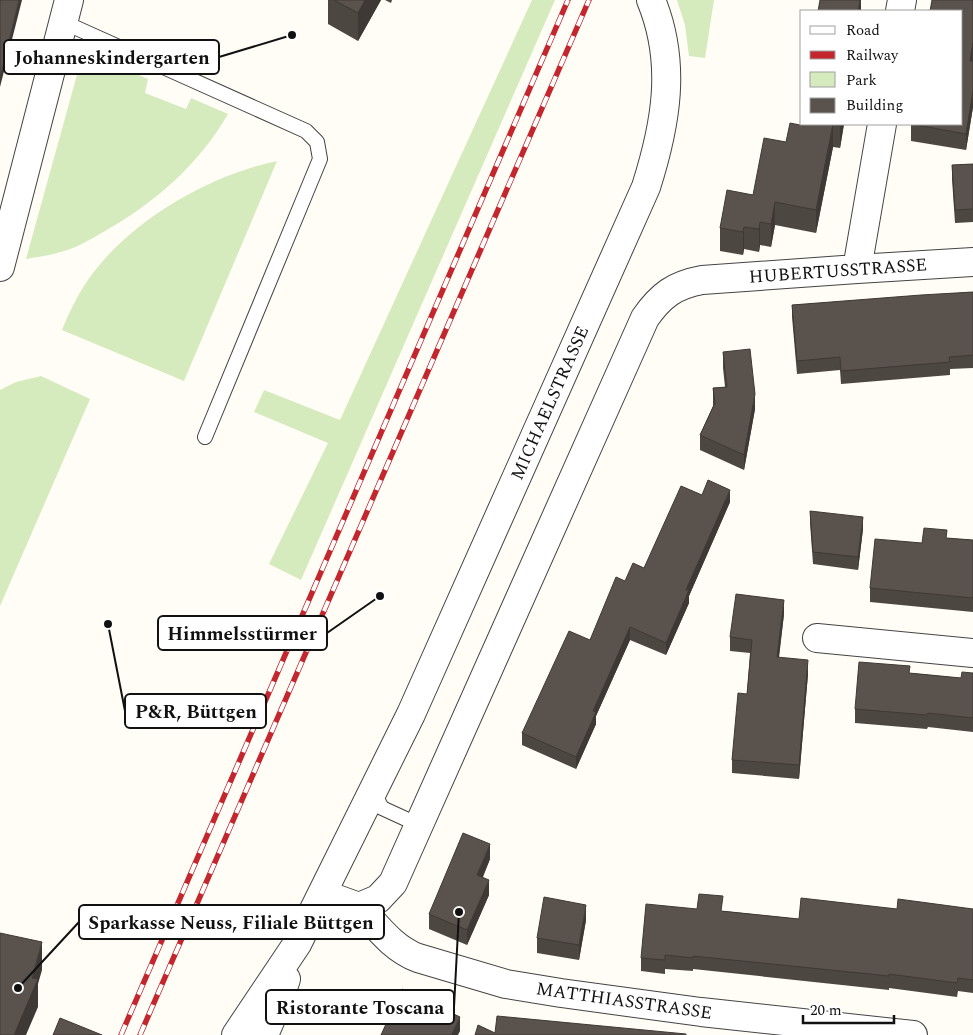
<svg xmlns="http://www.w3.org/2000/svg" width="973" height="1035" font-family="Spectral,serif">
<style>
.green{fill:#d5ebbd}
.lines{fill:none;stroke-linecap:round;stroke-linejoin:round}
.lane-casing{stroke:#444;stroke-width:16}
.street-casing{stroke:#444;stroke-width:30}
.lane{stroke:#fff;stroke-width:14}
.street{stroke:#fff;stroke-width:28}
.rail-casing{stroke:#c4262e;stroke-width:5.5}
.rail{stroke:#fff;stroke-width:4;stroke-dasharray:11;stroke-linecap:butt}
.wall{fill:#4d4742}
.shaded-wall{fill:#3f3936}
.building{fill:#5a524d;stroke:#3f3936}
.labels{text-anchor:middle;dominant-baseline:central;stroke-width:5;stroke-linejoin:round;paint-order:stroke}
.street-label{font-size:18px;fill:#111;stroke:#fff}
.leader{fill:none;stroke:#111;stroke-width:2}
.callout-dot{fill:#111;stroke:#fff;stroke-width:2}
.callout{fill:#fff;stroke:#111;stroke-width:2}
.callout-label{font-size:19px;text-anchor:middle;font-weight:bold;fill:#111}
</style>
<rect width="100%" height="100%" fill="#fffdf5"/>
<path class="green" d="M532 0H555L301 580 269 564 328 443 254 412 264 390 340 420Z
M677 0H714L705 58 689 56 685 25Z
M93 57 100 58 148 79 145 93 186 109 191 98 228 114C199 164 156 202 105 231 90 240 74 249 57 253 47 256 36 257 26 259L80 64 86 59Z
M277 161 184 381 62 330C70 310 80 290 93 273 135 218 210 175 277 161Z
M41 376 90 399 0 606V390L16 382Z"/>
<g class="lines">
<g class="lane-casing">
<path id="lane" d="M63 22 306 131 317 142 320 159 205 437
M373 792 382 808 419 825"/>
</g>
<g class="street-casing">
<path id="street" d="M900 11 902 0
M0 267 69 0
M857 269 882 124
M817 638 973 653
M323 894 359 907 378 899 393 883 645 318C661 295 675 285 702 280L857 269 973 262
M359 907C377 926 392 948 418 958L506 984 561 993 701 1012 913 1035
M236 1035 297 944 411 714 646 187C666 124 677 63 651 0
M264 1035 279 1000 286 979"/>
</g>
<use href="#lane" class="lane"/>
<use href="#street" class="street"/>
<g class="rail-casing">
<path id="rail" d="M121 1035 568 0
M140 1035 589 0"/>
</g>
<use href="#rail" class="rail"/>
</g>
<path class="wall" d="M328 0H381L358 41 328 24Z
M385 0H392L391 3Z
M973 0V107L966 150 911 141V124H962L930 11Z
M806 124H844L840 148 833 147 816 233 775 225 771 247 760 245 759 252 744 249 743 255 720 251V228L753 195 805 126Z
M973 164V222L955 223 952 179V165Z
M973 292V368L950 369V375L841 384 840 370 797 374 792 317V305Z
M723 352 755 409 744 470 700 450V435L713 406V388L725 387 723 368Z
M702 495 730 502 689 596V603L666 655 630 640 596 716V724L576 769 522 745V733L590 640 625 581 644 568Z
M810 511 863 529 858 570 813 564 810 523Z
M947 538 973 540V612L870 602V588L922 543Z
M784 614 779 658 808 674 799 779 732 773V760L747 694 750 653 730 651V637Z
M910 673 961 678 973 673V732L928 727 927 729 855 723V709Z
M490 859 483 877 489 895 467 945 429 929V914Z
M897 909H973V993L958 991 957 997 889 988V990L693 969V971L665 969V974L641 971V958L723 911 799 919Z
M586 920 579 960 537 953V938Z"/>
<path class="shaded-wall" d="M19 0H22L0 87V78Z
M365 0H381L358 41V13Z
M860 0H861V11H858Z
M973 42V58L970 77V61Z
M973 91V107L966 150V134Z
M833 124V147L816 233V210Z
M840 124H844L840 148Z
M775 202V225L771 247V224Z
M760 222V245L759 252V229Z
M744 227V249L743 255V232Z
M755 394V409L744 470V455Z
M730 490V502L689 596V603L666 655V643L686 590Z
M863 517V529L858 570V557Z
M784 600V614L777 671V657Z
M630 627V640L596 716V724L576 769V757L593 711Z
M808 660V674L799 779V765Z
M490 844V859L477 890V875Z
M489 880V895L467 945V930Z
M586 905V920L579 960V945Z
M42 942V970L38 984V1007L26 1035H14L32 978Z
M460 1017V1031L458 1035H451Z"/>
<path class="building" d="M0 0H19L0 78Z
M334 0H365L358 13Z
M820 0H860L858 11H818Z
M932 0H973V42L970 61H973V91L966 134 911 124H962V11H927L928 10 930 11Z
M790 123 805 126 806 124H840V126L833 124 816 210 775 202 771 224 760 222 759 229 744 227 743 232 720 228 727 190 753 195 764 138 786 142Z
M973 164V209L955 210 952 165Z
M973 292V355L949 357 950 362 841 371 840 357 797 361 792 305 921 295Z
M750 349 755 394 744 455 700 435 715 403 713 388 727 387 723 352Z
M708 480 730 490 686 590H689L666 643 630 627 593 711 596 712 576 757 522 733 569 631 590 640 616 577 625 581 633 563 644 568 681 486 702 495Z
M810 511 863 517 858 557 813 552Z
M924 528 947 530 946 538 973 540V598L870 588 875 539 922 543Z
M736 594 784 600 777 657 808 660 799 765 732 760 738 693 747 694 752 640 730 637Z
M859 662 910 666 909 673 961 678 962 672 973 673V718L928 713 927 715 855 709Z
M463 833 490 844 477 875 489 880 467 930 429 914Z
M699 894 723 896 721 911 799 919 801 898 897 909 898 899 973 909V980L958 978 957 983 889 974V976L693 956V958L665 955V960L641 958 646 904 697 909Z
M544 897 586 905 579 945 537 938Z
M0 933 42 942 32 978 38 979 14 1035H0Z
M402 989 460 1017 451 1035H381Z
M497 1016 686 1034V1035H475L478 1025 495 1033Z
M60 1018 102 1035H53Z"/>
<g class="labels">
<g class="street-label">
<text transform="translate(838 271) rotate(-4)">HUBERTUSSTRASSE</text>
<text transform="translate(550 403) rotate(-66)">MICHAELSTRASSE</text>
<text transform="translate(624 1001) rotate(8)">MATTHIASSTRASSE</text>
</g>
</g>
<path class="leader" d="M292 35L219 57M380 596L327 633M108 624L125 711M18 988L79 922M459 912L454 1007"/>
<g class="callout-dot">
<circle cx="292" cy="35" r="5"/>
<circle cx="380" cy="596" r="5"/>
<circle cx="108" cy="624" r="5"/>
<circle cx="18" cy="988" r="5"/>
<circle cx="459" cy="912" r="5"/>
</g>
<g class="callout">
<rect x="4" y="40" width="215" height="34" rx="5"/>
<rect x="158" y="616" width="169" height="34" rx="5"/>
<rect x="125" y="694" width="141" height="34" rx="5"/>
<rect x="79" y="905" width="305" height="34" rx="5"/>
<rect x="266" y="990" width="188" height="34" rx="5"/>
</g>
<g class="callout-label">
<text x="112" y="64">Johanneskindergarten</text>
<text x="242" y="640">Himmelsstürmer</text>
<text x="196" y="718">P&amp;R, Büttgen</text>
<text x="231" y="929">Sparkasse Neuss, Filiale Büttgen</text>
<text x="360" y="1014">Ristorante Toscana</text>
</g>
<rect x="800" y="10" width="162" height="115" fill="#ffffff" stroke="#a0a0a0"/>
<rect x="810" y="26" width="25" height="8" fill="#ffffff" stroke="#a0a0a0"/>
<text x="846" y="35" font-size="15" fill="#111111">Road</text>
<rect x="810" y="51" width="25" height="8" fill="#c4262e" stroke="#a0a0a0"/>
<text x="846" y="60" font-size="15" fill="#111111">Railway</text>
<rect x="810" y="72" width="25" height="15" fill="#d5ebbd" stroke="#a0a0a0"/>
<text x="846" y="85" font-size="15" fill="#111111">Park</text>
<rect x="810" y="98" width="25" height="15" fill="#5a524d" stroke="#a0a0a0"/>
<text x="846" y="110" font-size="15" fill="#111111">Building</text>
<path d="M803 1015v8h91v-8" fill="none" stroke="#111111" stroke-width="2.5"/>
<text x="810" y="1015" font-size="15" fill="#111111" stroke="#ffffff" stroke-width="4" paint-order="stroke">20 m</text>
</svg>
